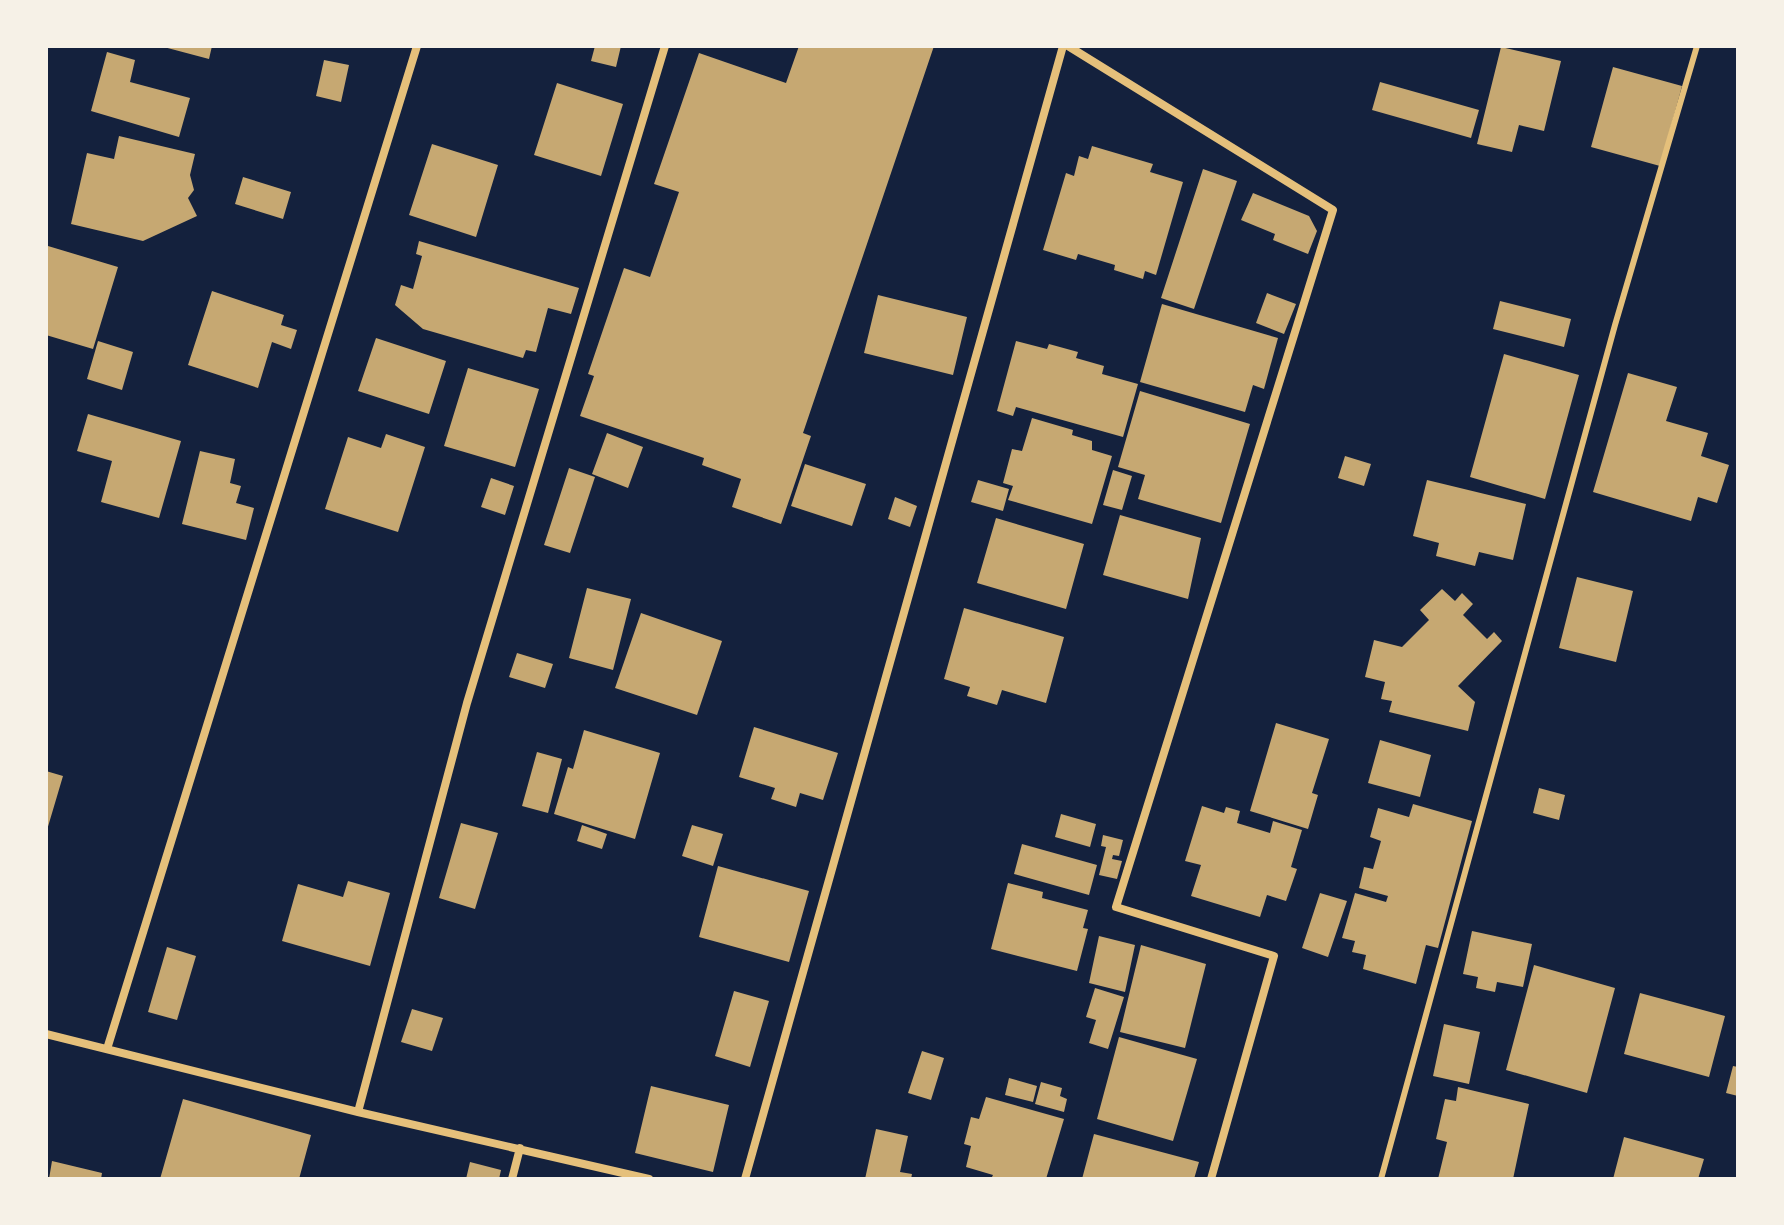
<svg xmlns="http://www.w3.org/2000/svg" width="1784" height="1225" font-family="'Sofia Sans Condensed',sans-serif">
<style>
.building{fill:#c6a872}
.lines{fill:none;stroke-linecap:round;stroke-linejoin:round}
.service{stroke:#e5c07b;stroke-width:6}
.minor{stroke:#e5c07b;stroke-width:8}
</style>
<rect width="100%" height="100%" fill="#14213d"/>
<path class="building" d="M160 46H212L209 59Z
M595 46H621L616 67 591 61Z
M799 46H934L803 433 811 436 781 524 732 507 741 479 702 465 704 458 580 416 594 376 588 374 624 268 650 277 679 192 654 184 699 53 786 83Z
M1501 47 1561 61 1544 131 1519 125 1512 152 1477 144Z
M107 52 135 60 130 82 190 98 179 137 91 111Z
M324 60 349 65 341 102 316 96Z
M1613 67 1682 86 1660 166 1591 147Z
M1380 82 1479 110 1471 138 1372 110Z
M557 83 623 104 601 176 534 155Z
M119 136 195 154 190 175 194 190 188 198 197 216 143 241 71 224 87 153 114 159Z
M432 144 498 165 476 237 409 215Z
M1092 146 1153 164 1150 172 1183 182 1156 275 1145 271 1143 279 1114 270 1115 265 1078 254 1076 260 1043 250 1066 173 1074 176 1079 156 1088 159Z
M1203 169 1237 181 1194 309 1161 298Z
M243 177 291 192 283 219 235 204Z
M1253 193 1309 216 1317 231 1308 254 1273 240 1275 234 1241 220Z
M419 241 579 288 571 314 548 308 536 352 526 350 523 358 423 329 395 305 401 285 413 289 422 256 416 254Z
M48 246 118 267 93 349 46 335Z
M212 291 284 315 281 325 297 330 291 349 272 342 258 388 188 365Z
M1267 293 1296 304 1284 334 1256 323Z
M878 295 967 317 953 375 864 353Z
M1500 301 1571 319 1564 347 1493 329Z
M1162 304 1278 338 1264 389 1253 385 1245 412 1140 382Z
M376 338 446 361 429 414 358 391Z
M98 341 133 352 122 390 87 379Z
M1016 341 1047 349 1049 344 1078 352 1076 358 1104 366 1102 374 1138 384 1123 437 1016 407 1013 416 997 411Z
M1504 354 1579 375 1545 499 1470 477Z
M468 368 539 389 515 467 444 446Z
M1628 373 1677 387 1666 421 1708 433 1701 456 1729 465 1717 503 1698 497 1691 521 1593 492Z
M1140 391 1250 424 1221 523 1138 499 1145 475 1118 467Z
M88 414 181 441 159 518 101 502 112 461 77 451Z
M1032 418 1073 430 1072 435 1092 441V450L1112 456 1092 524 1008 500 1013 486 1003 483 1012 449 1022 451Z
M607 433 643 447 628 488 592 474Z
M386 434 425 447 398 532 325 509 348 437 381 448Z
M200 451 235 459 230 483 241 486 236 503 254 508 246 540 182 524Z
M1345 456 1371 464 1364 486 1338 478Z
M805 464 866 484 852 526 791 506Z
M569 468 595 477 570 553 544 545Z
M1113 470 1132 476 1122 510 1103 505Z
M491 478 514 486 505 515 481 507Z
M978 480 1009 489 1003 511 971 502Z
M1427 480 1526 504 1513 560 1479 552 1475 566 1436 556 1439 543 1413 536Z
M895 497 917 506 910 527 888 519Z
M1120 515 1201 538 1188 599 1103 575Z
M996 518 1084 544 1066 609 977 583Z
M1577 577 1633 591 1616 662 1559 648Z
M587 588 631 599 613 670 569 658Z
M1442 589 1455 601 1462 593 1473 604 1463 615 1487 639 1494 632 1502 641 1458 686 1475 702 1468 731 1389 712 1392 701 1381 699 1385 682 1365 677 1374 640 1402 647 1429 620 1420 610Z
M964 608 1064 637 1046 703 1002 690 997 705 967 696 970 687 944 679Z
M641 613 722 641 697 715 615 688Z
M517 653 553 664 545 688 509 677Z
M1276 723 1329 739 1312 793 1318 795 1308 829 1250 811Z
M754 727 838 753 823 800 800 793 796 807 771 799 775 788 739 777Z
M584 730 660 753 635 839 554 814 568 767 573 769Z
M1380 740 1431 755 1420 797 1368 783Z
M537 752 562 759 548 813 522 806Z
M46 771 63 776 47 830H46Z
M1539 788 1565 795 1559 820 1533 813Z
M1413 804 1472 821 1438 948 1426 945 1416 984 1363 969 1366 955 1352 952 1355 941 1342 938 1355 893 1386 902 1388 896 1359 888 1364 867 1373 869 1381 841 1370 837 1378 808 1409 817Z
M1202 806 1224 813 1226 807 1240 811 1237 823 1270 833 1273 821 1302 830 1291 867 1297 869 1286 901 1267 895 1260 917 1191 896 1201 865 1185 861Z
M1061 814 1096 824 1090 847 1055 837Z
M461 823 498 833 475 909 439 898Z
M582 825 607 834 602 849 577 841Z
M692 825 723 834 713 866 682 856Z
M1103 835 1123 840 1119 856 1113 855 1112 859 1122 861 1117 879 1099 875 1106 847 1101 846Z
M1022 844 1097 865 1089 895 1014 874Z
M718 866 809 891 789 962 699 937Z
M348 881 390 893 370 966 282 941 298 884 343 897Z
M1008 883 1043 892 1042 898 1088 910 1083 928 1088 929 1077 971 991 949Z
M1320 893 1347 901 1328 957 1302 948Z
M1472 931 1532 944 1523 987 1497 982 1495 992 1476 988 1478 977 1463 974Z
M1099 936 1135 945 1125 992 1089 983Z
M1141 945 1206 964 1185 1048 1120 1032Z
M167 947 196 956 177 1020 148 1012Z
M1534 965 1615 988 1587 1093 1506 1070Z
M1095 988 1124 997 1108 1049 1089 1043 1096 1020 1086 1017Z
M734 991 769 1001 750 1067 715 1056Z
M1640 993 1725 1016 1709 1077 1624 1054Z
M412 1009 443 1018 432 1051 401 1042Z
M1444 1024 1480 1032 1469 1084 1433 1076Z
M1119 1037 1197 1059 1173 1141 1097 1119Z
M922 1051 944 1058 931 1100 908 1093Z
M1733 1066 1738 1067V1096L1726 1093Z
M1009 1078 1037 1086 1033 1102 1005 1095Z
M1041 1082 1062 1088 1060 1096 1067 1099 1064 1112 1035 1104Z
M651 1086 729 1105 713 1172 635 1153Z
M1458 1087 1529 1104 1513 1179H1438L1447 1142 1436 1139 1445 1099 1456 1101Z
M986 1097 1064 1119 1046 1179H991L993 1175 966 1167 971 1146 964 1144 971 1117 979 1119Z
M183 1099 311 1135 299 1179H160Z
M876 1129 908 1136 900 1172 912 1174 911 1179H865Z
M1094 1134 1199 1162 1194 1179H1082Z
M1624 1137 1704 1159 1698 1179H1613Z
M52 1161 102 1173 101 1179H49Z
M470 1162 501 1170 499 1179H466Z"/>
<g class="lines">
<path class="service" d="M1381 1179 1615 325 1697 46"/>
<path class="minor" d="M1068 46 1333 210 1116 907 1274 956 1211 1179
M46 1034 358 1112 649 1179
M107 1049 417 46
M358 1112 467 703 665 46
M512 1179 520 1148
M745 1179 1063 46"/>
</g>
<rect width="1784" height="1225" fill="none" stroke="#f6f1e7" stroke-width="96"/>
</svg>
